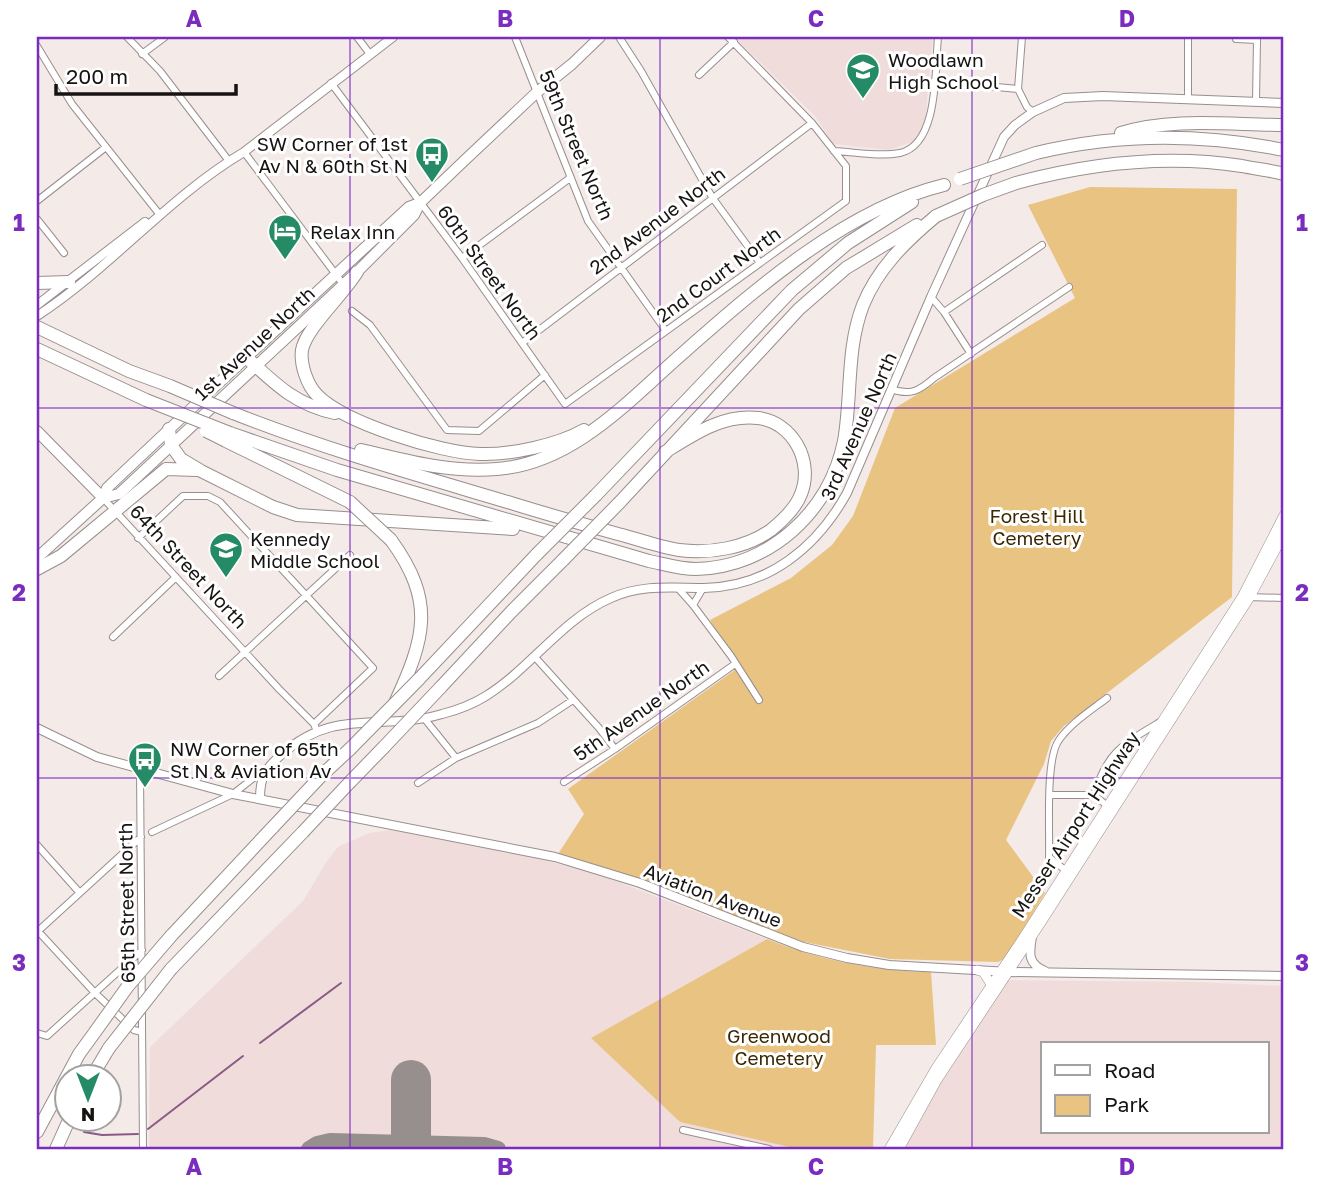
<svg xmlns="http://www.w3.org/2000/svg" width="1321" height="1186" font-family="'Golos Text',sans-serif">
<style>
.built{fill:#f0dddb;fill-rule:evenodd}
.green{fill:#e8c382}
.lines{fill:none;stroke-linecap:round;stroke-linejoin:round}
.stream{stroke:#895a85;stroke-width:2}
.taxiway{stroke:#968f8e;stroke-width:16}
.runway{stroke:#968f8e;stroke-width:40}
.minor-casing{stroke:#988e8d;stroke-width:8}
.tertiary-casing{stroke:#988e8d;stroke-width:10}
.secondary-casing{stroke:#988e8d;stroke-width:10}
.primary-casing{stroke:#988e8d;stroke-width:12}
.motorway-casing{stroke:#988e8d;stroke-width:14}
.minor{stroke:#fff;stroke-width:6}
.tertiary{stroke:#fff;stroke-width:8}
.secondary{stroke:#fff;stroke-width:9}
.primary{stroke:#fff;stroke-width:10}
.motorway{stroke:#fff;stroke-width:12}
.motorway-bridge-casing{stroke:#988e8d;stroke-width:14;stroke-linecap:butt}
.motorway-bridge{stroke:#fff;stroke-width:12}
.grid{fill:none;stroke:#7b2cbf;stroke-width:2;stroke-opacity:0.55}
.labels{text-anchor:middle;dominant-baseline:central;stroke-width:6;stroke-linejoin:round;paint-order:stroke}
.poi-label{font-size:19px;fill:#161312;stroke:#fff;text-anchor:start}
.street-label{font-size:19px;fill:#161312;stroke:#fff}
.park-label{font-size:19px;fill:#3b2802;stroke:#fff}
.neatline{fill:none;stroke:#7b2cbf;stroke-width:2.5}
.grid-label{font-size:23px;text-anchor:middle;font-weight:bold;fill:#7b2cbf}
</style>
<rect width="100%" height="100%" fill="#f4eae8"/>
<path class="built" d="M734 37H933L925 123 921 132 912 142 889 150 833 144 815 116Z
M390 830 506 849 608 878 767 939 591 1038 680 1122 798 1149H149L150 1047 303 901 327 861 338 847 369 833Z
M987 980 1198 982 1284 986V1149H883L982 993ZM1043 1044H1267V1132H1043Z"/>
<path class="green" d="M1090 187 1237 189 1232 597 1064 726 1051 741 1044 764 1006 840 1045 893 1006 958 998 962 890 959 804 942 640 880 558 854 584 814 568 789 739 667 710 620 791 578 832 545 853 516 895 408 1075 298 1028 205Z
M767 939C819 960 875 971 931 972L936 1045H876L873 1149H798L680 1122 591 1038Z"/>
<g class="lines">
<path class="stream" d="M260 1043 341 983
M148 1129 243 1056
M84 1132 102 1135 138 1134"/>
<path class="taxiway" d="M309 1149 317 1144 330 1141 484 1145 498 1149"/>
<path class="runway" d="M411 1149V1080"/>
<g class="minor-casing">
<path id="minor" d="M127 37 160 71 229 161
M357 37 370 54
M515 37 588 221 666 331
M619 37 641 71 712 197 760 263
M1188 37V99
M1236 39 1257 40 1256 102
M37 46 72 104 160 215
M142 54 165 37
M699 75 734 42
M934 81 1018 89 1027 107 1033 112
M331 83 462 258 565 404 846 201V166L812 123 728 37
M1018 89 1022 37
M834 151C855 152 879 157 900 153 939 145 935 68 938 37
M244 152 343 284
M37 201 106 147
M37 219 64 253
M462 258 570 178
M931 297 944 312 971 354
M352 311 370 325 447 430 479 431 545 375
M944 312 1042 245
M522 343 812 123
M891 389C910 396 919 391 934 378L1069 287
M103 498 279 689 314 724
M138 538 183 496H208L220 502 373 668 314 724 317 731
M677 587 693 605
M703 588 693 605 731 656 759 700
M1248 597 1284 598
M113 637 176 577
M534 656 599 728 615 749
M219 676 350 555
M424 718 456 758
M140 769 143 1149
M564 782 615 749 735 664
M418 783 456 758 538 723 573 700
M1051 795H1094L1111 809
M1094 795C1107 752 1123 744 1160 722
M152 832 233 794 265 769
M37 845 79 892
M1065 870 1049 857C1050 831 1045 759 1059 740 1071 723 1090 711 1107 698
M37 930 95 993 134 1030 142 1032
M37 932 141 837
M37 1033 47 1036 142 950
M683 1130 769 1149"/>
</g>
<g class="tertiary-casing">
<path id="tertiary" d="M37 305 145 222
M37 316C111 268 168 197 244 152L393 37
M37 728 97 757 233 794 555 857 640 883 803 947 847 958 889 965 1009 972 1284 976
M260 799C260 776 265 769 282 754 336 706 382 732 442 714 458 710 473 704 486 696 531 668 562 619 611 598 642 584 672 588 704 588 769 587 817 547 847 493L931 297 1004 137 1015 125 1033 112 1064 98 1103 96 1284 103
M1032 937C1029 954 1028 964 1045 971"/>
</g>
<g class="secondary-casing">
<path id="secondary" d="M977 970 983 972 991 984
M889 1149 936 1068 1023 938 1242 597 1284 515
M899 1149 937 1080 1042 921 1250 597 1284 534"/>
</g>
<g class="primary-casing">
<path id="primary" d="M37 431 103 498
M103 498 119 494 357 272 414 215 420 203 466 159 536 93 572 64 600 37
M37 558 103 498 107 488C207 393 308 300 409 207L420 203"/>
</g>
<g class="motorway-casing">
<path id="motorway" d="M1121 133C1172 117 1231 125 1284 125
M1036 153C1119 133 1200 133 1284 150
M1016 183C1090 163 1165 154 1242 166 1256 169 1270 170 1284 174
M357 272C344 294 306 328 302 350 300 364 307 385 317 395 344 423 441 453 480 454 510 455 558 445 584 430
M37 283 69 282
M37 327 129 371 170 386
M37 349 146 400
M246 357C275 384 296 405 335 413
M233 413C324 449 417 475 511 503 546 514 582 524 618 534 638 539 659 547 679 550 710 554 746 548 771 530 782 521 796 508 801 494 814 462 793 422 758 418 723 414 694 434 665 452
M169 429 171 445 181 459 201 471 273 507 297 515 513 529
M230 433 337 470 649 561C664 564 680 569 696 569 769 567 830 512 844 441 852 396 846 349 863 305 878 268 906 241 936 216
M226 441 350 502
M361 450C406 461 451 473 497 469 574 463 629 400 683 353 757 288 846 209 944 185
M596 495 792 290 848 243 912 202
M620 502 799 309 846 268 917 225
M391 540C436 602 425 638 395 703
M37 569 61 556 166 469 197 470
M419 679 537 554
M440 688 511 612 563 560
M322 775 350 749
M350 782 383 748
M171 936 273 827
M171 969 303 832
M91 1078 109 1048
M37 1132 79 1054 95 1032
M56 1149 69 1120"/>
</g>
<use href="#minor" class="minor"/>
<use href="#tertiary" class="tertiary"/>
<use href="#secondary" class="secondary"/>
<use href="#primary" class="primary"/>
<use href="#motorway" class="motorway"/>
<g class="motorway-bridge-casing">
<path id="motorway-bridge" d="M960 179 1036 153
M936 216 983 195 1016 183
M170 386 233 413
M146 400 230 433
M206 431 226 441
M350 502 391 540
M537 554 596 495
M563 560 620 502
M383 748 440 688
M350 749 419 679
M273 827 322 775
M303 832 350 782
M95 1032 128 986 171 936
M109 1048 171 969"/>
</g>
<use href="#motorway-bridge" class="motorway-bridge"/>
</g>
<path class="grid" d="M350 37V1149M660 37V1149M972 37V1149M37 408H1284M37 778H1284"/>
<defs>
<g id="school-pin" transform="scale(1.75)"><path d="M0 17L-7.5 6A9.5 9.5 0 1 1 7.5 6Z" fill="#258b67" stroke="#fff"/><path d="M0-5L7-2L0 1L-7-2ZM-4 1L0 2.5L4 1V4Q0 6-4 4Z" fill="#fff"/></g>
<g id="bus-pin" transform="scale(1.75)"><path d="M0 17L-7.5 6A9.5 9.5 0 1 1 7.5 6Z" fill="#258b67" stroke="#fff"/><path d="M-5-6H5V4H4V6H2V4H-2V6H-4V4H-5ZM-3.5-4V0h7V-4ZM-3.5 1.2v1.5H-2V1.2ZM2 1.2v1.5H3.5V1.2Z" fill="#fff"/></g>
<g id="hotel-pin" transform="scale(1.75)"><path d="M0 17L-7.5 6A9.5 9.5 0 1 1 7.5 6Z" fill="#258b67" stroke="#fff"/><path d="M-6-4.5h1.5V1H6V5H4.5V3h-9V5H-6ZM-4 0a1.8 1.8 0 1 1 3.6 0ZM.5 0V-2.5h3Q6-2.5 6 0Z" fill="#fff"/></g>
</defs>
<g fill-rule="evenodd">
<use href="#school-pin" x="863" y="70"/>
<use href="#bus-pin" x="432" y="154"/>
<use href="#hotel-pin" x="285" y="231"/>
<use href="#school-pin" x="226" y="549"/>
<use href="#bus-pin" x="145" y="759"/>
</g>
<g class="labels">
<g class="poi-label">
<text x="888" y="59">Woodlawn<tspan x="888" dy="22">High School</tspan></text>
<text x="408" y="143" text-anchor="end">SW Corner of 1st<tspan x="408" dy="22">Av N &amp; 60th St N</tspan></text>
<text x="310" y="231">Relax Inn</text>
<text x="250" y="538">Kennedy<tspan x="250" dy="22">Middle School</tspan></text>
<text x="170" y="748">NW Corner of 65th<tspan x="170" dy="22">St N &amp; Aviation Av</tspan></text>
</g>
<g class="street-label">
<text transform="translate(577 145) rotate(67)">59th Street North</text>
<text transform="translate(657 220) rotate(-37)">2nd Avenue North</text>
<text transform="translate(490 272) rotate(54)">60th Street North</text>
<text transform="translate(718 274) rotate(-36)">2nd Court North</text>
<text transform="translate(254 343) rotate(-43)">1st Avenue North</text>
<text transform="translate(858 426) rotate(-66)">3rd Avenue North</text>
<text transform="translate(189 566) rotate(47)">64th Street North</text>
<text transform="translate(641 710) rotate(-35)">5th Avenue North</text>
<text transform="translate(1075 824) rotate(-57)">Messer Airport Highway</text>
<text transform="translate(713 895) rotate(21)">Aviation Avenue</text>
<text transform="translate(126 903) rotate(-91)">65th Street North</text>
</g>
<g class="park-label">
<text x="1037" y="515">Forest Hill<tspan x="1037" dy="22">Cemetery</tspan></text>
<text x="779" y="1035">Greenwood<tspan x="779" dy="22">Cemetery</tspan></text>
</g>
</g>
<rect width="1321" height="1186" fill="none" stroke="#ffffff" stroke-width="77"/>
<rect x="1041" y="1042" width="228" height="91" fill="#ffffff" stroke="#a2a1a0" stroke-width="2"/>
<rect x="1055" y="1065" width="35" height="10" fill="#ffffff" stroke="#a2a1a0" stroke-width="2"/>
<text x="1104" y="1078" font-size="21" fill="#161312">Road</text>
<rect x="1055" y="1095" width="35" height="21" fill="#e8c382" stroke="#a2a1a0" stroke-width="2"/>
<text x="1104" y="1112" font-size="21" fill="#161312">Park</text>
<g transform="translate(88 1098) rotate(180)"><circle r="33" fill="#ffffff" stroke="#a2a1a0" stroke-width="2"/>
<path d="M0-5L12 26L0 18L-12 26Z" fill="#258b67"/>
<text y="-10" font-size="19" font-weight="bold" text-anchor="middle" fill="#161312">N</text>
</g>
<path d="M56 84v10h180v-10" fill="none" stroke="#161312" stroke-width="3.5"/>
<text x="66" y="84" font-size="21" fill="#161312" stroke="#ffffff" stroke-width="5" paint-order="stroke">200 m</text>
<rect x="38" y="38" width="1244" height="1110" class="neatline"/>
<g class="grid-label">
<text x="194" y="27">A</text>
<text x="505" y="27">B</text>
<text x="816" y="27">C</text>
<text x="1127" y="27">D</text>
<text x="19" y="231">1</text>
<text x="1302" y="231">1</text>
<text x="19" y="601">2</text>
<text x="1302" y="601">2</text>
<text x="19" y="971">3</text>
<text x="1302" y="971">3</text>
<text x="194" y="1175">A</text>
<text x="505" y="1175">B</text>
<text x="816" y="1175">C</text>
<text x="1127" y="1175">D</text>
</g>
</svg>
